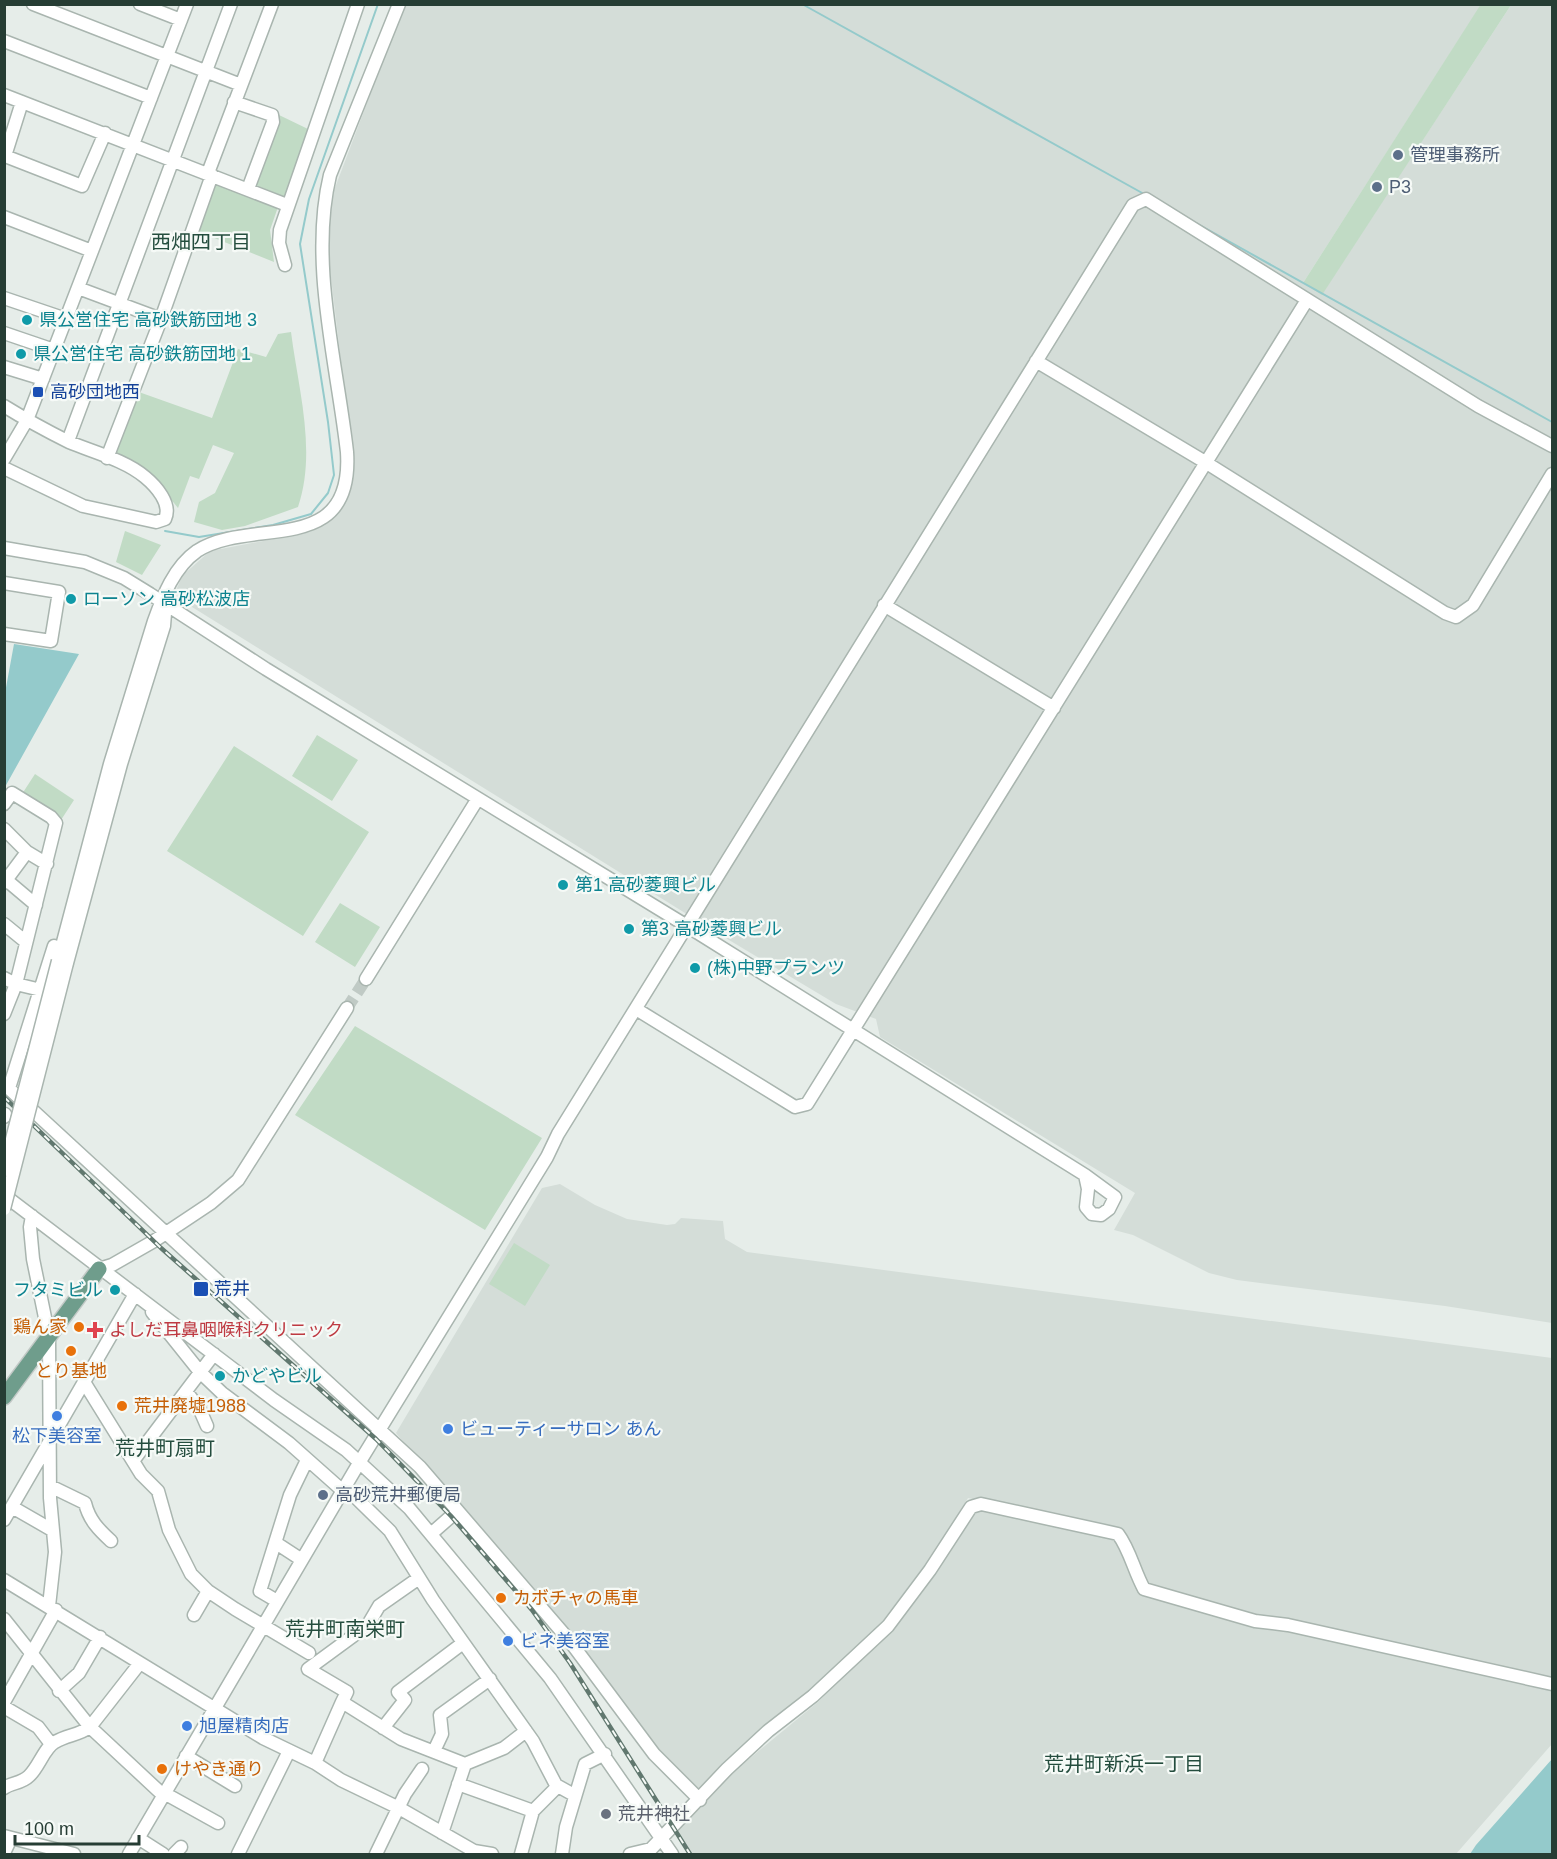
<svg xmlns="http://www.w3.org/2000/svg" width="1557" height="1859" font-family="Helvetica,'Noto Sans JP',sans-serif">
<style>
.built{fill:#d4ddd8}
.green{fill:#c1dbc5}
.water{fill:#94cacb}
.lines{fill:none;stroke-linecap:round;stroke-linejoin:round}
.stream{stroke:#94cacb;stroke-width:2}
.minor-tunnel{stroke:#c0cac5;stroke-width:12;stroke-dasharray:12 6;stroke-linecap:butt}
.minor-casing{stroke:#a9b5af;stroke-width:15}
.major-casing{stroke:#c2c9c6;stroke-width:18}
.minor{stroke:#fff;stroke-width:12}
.major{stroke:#6f9d8c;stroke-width:15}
.rail-casing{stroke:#61786f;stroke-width:4.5}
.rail{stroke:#f6faf7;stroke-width:2;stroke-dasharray:7;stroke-linecap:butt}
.minor-bridge-casing{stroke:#a9b5af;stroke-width:15;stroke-linecap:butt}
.minor-bridge{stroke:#fff;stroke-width:12}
.service-dot{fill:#5c6f8a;stroke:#f6faf7;stroke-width:2}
.culture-dot{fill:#0f9aa8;stroke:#f6faf7;stroke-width:2}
.transit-dot{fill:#1a4fb4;stroke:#f6faf7;stroke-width:2}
.food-dot{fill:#e8710a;stroke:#f6faf7;stroke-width:2}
.health-dot{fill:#e0444e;stroke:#f6faf7;stroke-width:2}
.shop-dot{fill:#3f7fe0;stroke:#f6faf7;stroke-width:2}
.worship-dot{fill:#6b7280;stroke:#f6faf7;stroke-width:2}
.labels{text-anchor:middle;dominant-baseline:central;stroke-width:4.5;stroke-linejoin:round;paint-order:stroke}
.service-label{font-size:18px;fill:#4e5e75;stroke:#f6faf7;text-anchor:start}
.culture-label{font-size:18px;fill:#0d838f;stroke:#f6faf7;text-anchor:start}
.transit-label{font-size:18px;fill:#164399;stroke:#f6faf7;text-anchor:start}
.food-label{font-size:18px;fill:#c56008;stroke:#f6faf7;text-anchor:start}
.health-label{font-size:18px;fill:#be3a42;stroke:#f6faf7;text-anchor:start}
.shop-label{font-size:18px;fill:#366cbe;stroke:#f6faf7;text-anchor:start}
.worship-label{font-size:18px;fill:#5b616d;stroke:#f6faf7;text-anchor:start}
.neighbourhood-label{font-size:20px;fill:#244d3e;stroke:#f6faf7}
</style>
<rect width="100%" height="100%" fill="#e6ede9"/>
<path class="built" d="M404 5H1481L1303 283 1322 294 1511 5H1552V1323L1445 1306 1237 1280 1209 1273 1133 1235 1114 1230 1135 1193 880 1037 876 1019 836 1004 714 931 184 602 177 588 183 575 210 551 310 532 327 522 346 498 354 471 327 244 330 201Z
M560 1184 595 1205 627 1219 667 1225 675 1224 681 1218 723 1221 725 1239 747 1252 1552 1358V1679L1260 1617 1153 1589 1141 1570 1125 1532 968 1498 932 1556 874 1632 824 1680 700 1790 650 1741 396 1433 542 1188Z
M984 1508 1105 1536 1119 1544 1128 1570 1144 1595 1253 1624 1552 1687V1744L1456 1854H691L676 1831 738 1768 818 1702 888 1634 922 1593 977 1511Z"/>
<path class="green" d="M1481 4 1511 5 1322 295 1303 283Z
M279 115 308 129 285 197 255 185V182Z
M219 184 278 207 270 230 274 262 197 231 215 185Z
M291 332C298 388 317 451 298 507L245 526 222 530 194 522 199 502 215 493 234 453 213 445 199 479 190 476 178 508 152 476 113 454 136 391 212 418 238 349 266 357 278 334Z
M125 531 161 545 142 575 116 562Z
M317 735 358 760 332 801 292 776Z
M234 746 369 832 303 936 167 851Z
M35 774 74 800 61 820 22 794Z
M340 903 380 927 355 967 315 942Z
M355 1026 542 1138 485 1230 295 1115Z
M514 1243 550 1265 525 1306 489 1284Z"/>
<path class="water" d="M14 644 79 654 5 787V693Z
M1552 1759V1854H1470L1476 1845Z"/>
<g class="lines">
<path class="stream" d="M802 4 1144 194
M1196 223 1552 422
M165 531 199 537 273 525 311 514 328 493 334 475 328 422 300 244 309 199 378 4"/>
<path class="minor-tunnel" d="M347 1008 366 979"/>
<g class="minor-casing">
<path id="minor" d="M33 4 241 85
M140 4 181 20
M4 41 151 98
M4 95 287 205
M22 102 5 156 82 186 105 133
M234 102 272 115 273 122 248 189
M208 173 272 4
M4 217 92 251
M285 265 279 243 280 230 358 4
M78 288 161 319
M4 298 66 319
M4 333 54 350
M1036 361 1205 462 1445 613 1456 617 1473 605 1552 474
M4 367 43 379
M4 406C25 419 47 431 69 442 93 452 125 460 145 477 156 486 172 504 165 519L156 522 83 506 4 468
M68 441 231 4
M107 458 161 319 212 175
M4 459 27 420 187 4
M4 548 85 562 124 578 150 594 266 669 687 926 1085 1175 1115 1197 1109 1209 1101 1215 1092 1214 1086 1207 1088 1189 1085 1175
M4 583 59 592 51 641 4 634
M884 605 1054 708
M4 804 12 793 51 817 56 823 16 984 4 1014
M4 829 27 852 47 864
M4 878 36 905
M4 883 27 852
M4 924 26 942
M58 961 110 764 154 621C163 596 174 567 197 551 251 516 354 559 347 452 337 363 309 262 330 175L399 4
M67 963 121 764 164 626 165 613 162 601
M4 978 16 984 41 990
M366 979 477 800
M636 1009 795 1107 807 1104 1307 300
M4 1084 420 1467 569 1640 654 1754 700 1800
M9 1088 54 946
M4 1117 5 1114
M4 1195 274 1400 346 1450 409 1508 550 1678 672 1854
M32 1216 30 1227 33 1259 49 1337 50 1498 55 1552 49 1606
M99 1269 112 1265 154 1241 211 1203 238 1180 347 1008
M152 1312 200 1372 222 1393 289 1443 343 1491
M84 1382 141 1474 158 1491 169 1530 191 1574 208 1591 235 1609 309 1653
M186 1391 200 1410 207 1426
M133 1461 214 1354
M50 1486 85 1503C89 1520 99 1530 111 1541
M345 1487 390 1531 433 1600 533 1741 556 1785 574 1795
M12 1507 52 1530
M4 1520 135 1294
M432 1533 456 1512
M276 1543 302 1560
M419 1578 379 1606 369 1623 353 1636 308 1669 347 1692 342 1702 401 1739 465 1764 504 1748 526 1731
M4 1580 263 1738 315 1763 341 1780 399 1808 474 1851 492 1854
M277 1601 260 1591 290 1495 307 1460
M194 1615 208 1591
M4 1619 90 1727 163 1795
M59 1691 79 1673 100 1637
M4 1702 56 1610
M4 1707 38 1727 51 1744
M383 1728 405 1700 398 1692 463 1643
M434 1751 442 1734 440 1715 490 1679
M186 1756 235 1786
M315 1763 342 1702
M458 1784 533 1811
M4 1788C12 1782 21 1784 29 1776 39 1767 44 1748 55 1742 67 1735 79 1735 90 1727L140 1663
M164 1793 218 1823
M442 1833 465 1764
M4 1836 74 1854
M138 1838 163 1854
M4 1853 11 1838
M129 1854 359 1463 547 1157 558 1134 1133 205 1146 199 1478 406 1552 446
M174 1854 181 1847
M238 1854 289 1751
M376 1854 405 1794 422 1769
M521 1854 533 1811 558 1786
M562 1854 566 1827 585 1764 605 1754
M630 1854 651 1849 727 1769 768 1731 813 1696 888 1626 930 1570 971 1507 981 1504 1118 1534C1130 1550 1134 1571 1144 1589L1255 1621 1288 1625 1552 1684"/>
</g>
<g class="major-casing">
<path id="major" d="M4 1397 99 1269"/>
</g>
<use href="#minor" class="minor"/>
<use href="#major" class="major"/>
<g class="rail-casing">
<path id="rail" d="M4 1097 161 1248 376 1439 451 1516 532 1610 570 1663 690 1854"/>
</g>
<use href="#rail" class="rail"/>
<g class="minor-bridge-casing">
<path id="minor-bridge" d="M4 1170 58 961
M4 1209 67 963"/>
</g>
<use href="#minor-bridge" class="minor-bridge"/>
</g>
<g class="service-dot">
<circle cx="1398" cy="155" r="6"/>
<circle cx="1377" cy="187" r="6"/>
<circle cx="323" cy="1495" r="6"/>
</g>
<g class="culture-dot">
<circle cx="27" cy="320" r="6"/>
<circle cx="21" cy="354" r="6"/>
<circle cx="71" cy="599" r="6"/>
<circle cx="563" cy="885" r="6"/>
<circle cx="629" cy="929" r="6"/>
<circle cx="695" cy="968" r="6"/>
<circle cx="115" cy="1290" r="6"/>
<circle cx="220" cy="1376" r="6"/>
</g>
<g class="transit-dot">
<rect x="32" y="386" width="12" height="12" rx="3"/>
<rect x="193" y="1281" width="16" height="16" rx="3"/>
</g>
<g class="food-dot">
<circle cx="79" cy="1327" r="6"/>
<circle cx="71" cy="1351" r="6"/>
<circle cx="122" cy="1406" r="6"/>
<circle cx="501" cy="1598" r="6"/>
<circle cx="162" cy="1769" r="6"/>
</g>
<path class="health-dot" d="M92 1321h6v6h6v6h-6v6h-6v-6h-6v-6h6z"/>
<g class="shop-dot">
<circle cx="57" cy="1416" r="6"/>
<circle cx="448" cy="1429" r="6"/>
<circle cx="508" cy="1641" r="6"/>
<circle cx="187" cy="1726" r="6"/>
</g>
<circle class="worship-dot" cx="606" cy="1814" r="6"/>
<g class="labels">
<g class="service-label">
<text x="1410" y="155">管理事務所</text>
<text x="1389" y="187">P3</text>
<text x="335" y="1495">高砂荒井郵便局</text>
</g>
<g class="culture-label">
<text x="39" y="320">県公営住宅 高砂鉄筋団地 3</text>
<text x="33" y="354">県公営住宅 高砂鉄筋団地 1</text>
<text x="83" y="599">ローソン 高砂松波店</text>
<text x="575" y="885">第1 高砂菱興ビル</text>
<text x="641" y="929">第3 高砂菱興ビル</text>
<text x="707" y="968">(株)中野プランツ</text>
<text x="103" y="1290" text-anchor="end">フタミビル</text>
<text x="232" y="1376">かどやビル</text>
</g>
<g class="transit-label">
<text x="50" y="392">高砂団地西</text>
<text x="214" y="1289">荒井</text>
</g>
<g class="food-label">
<text x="67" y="1327" text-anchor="end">鶏ん家</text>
<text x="71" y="1371" text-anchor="middle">とり基地</text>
<text x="134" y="1406">荒井廃墟1988</text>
<text x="513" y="1598">カボチャの馬車</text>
<text x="174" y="1769">けやき通り</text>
</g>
<g class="health-label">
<text x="109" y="1330">よしだ耳鼻咽喉科クリニック</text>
</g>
<g class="shop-label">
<text x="460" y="1429">ビューティーサロン あん</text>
<text x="57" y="1436" text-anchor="middle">松下美容室</text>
<text x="520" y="1641">ビネ美容室</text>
<text x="199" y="1726">旭屋精肉店</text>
</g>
<g class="worship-label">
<text x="618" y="1814">荒井神社</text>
</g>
<g class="neighbourhood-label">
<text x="201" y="242">西畑四丁目</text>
<text x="165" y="1448">荒井町扇町</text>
<text x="345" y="1629">荒井町南栄町</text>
<text x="1124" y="1764">荒井町新浜一丁目</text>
</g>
</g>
<rect width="1557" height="1859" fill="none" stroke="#263d34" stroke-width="12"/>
<path d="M15 1835v9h124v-9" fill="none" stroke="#263d34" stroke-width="3"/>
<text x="24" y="1835" font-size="18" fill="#263d34" stroke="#f6faf7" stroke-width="4.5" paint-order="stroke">100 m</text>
</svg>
